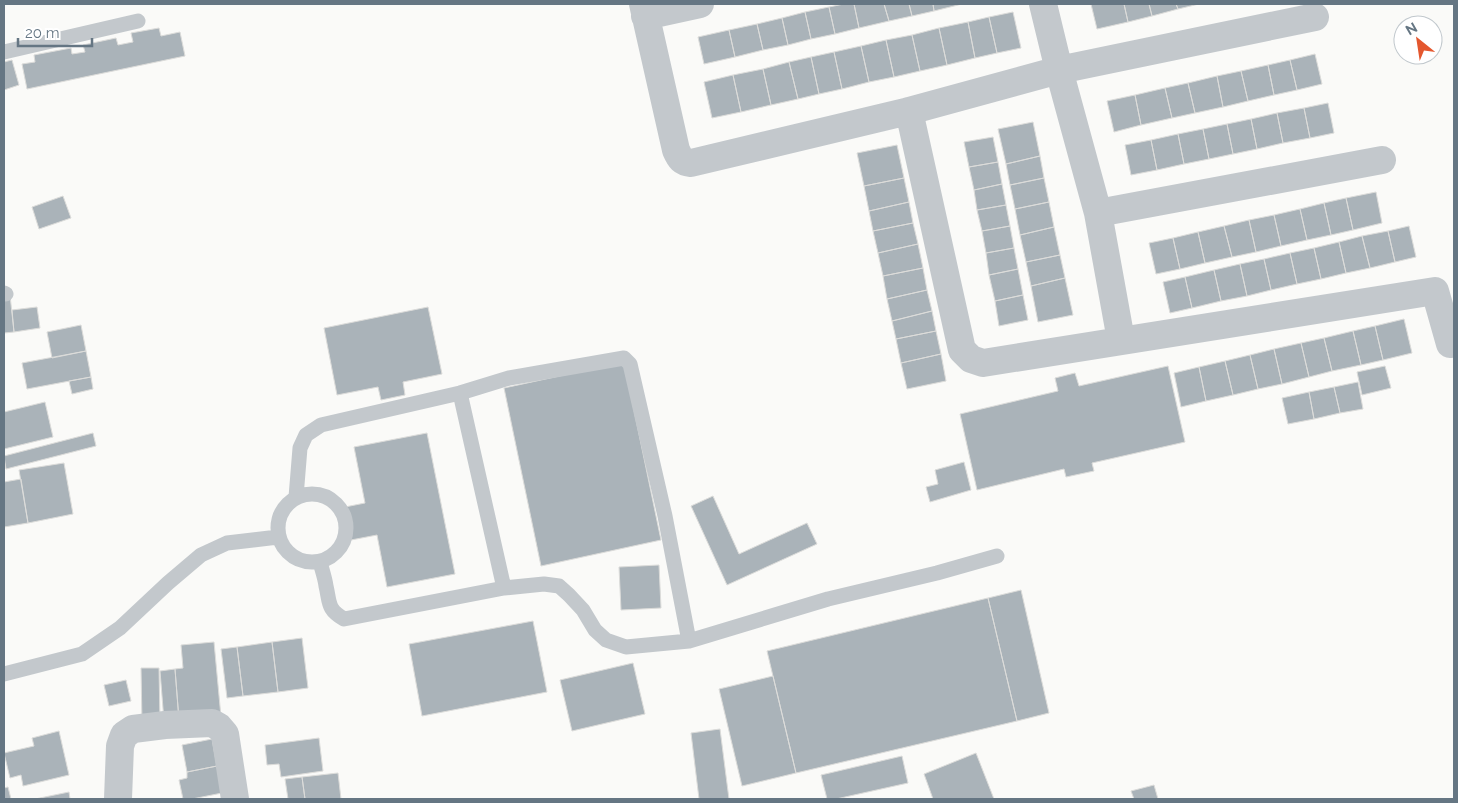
<svg xmlns="http://www.w3.org/2000/svg" width="1458" height="803" font-family="Raleway,sans-serif">
<style>
.building{fill:#aab3b9;stroke:#dcdcda}
.lines{fill:none;stroke-linecap:round;stroke-linejoin:round}
.service{stroke:#c3c8cc;stroke-width:15}
.minor{stroke:#c3c8cc;stroke-width:28}
</style>
<rect width="100%" height="100%" fill="#fafaf8"/>
<path class="building" d="M844 4H854L859 28 835 34 829 7Z
M854 4H884L889 21 859 28Z
M884 4H909L912 16 889 21Z
M909 4H933L934 11 912 16Z
M933 4H962L934 11Z
M1091 4H1124L1128 22 1097 29Z
M1124 4H1149L1152 16 1128 22Z
M1149 4H1176L1178 9 1152 16Z
M1176 4H1199L1178 9Z
M829 7 835 34 811 39 805 12Z
M805 12 811 39 788 45 782 18Z
M1013 12 1021 48 997 53 989 17Z
M989 17 997 53 975 58 968 22Z
M782 18 788 45 763 50 757 24Z
M968 22 975 58 947 65 939 28Z
M757 24 763 50 735 57 729 30Z
M159 28 161 36 180 32 185 56 27 89 22 64 35 62 34 55 71 48 72 54 85 52 83 45 116 38 118 45 133 42 131 33Z
M939 28 947 65 920 71 912 35Z
M729 30 735 57 704 64 698 37Z
M912 35 920 71 894 77 886 40Z
M886 40 894 77 869 82 861 46Z
M861 46 869 82 842 89 834 52Z
M834 52 842 89 819 94 811 57Z
M1315 54 1322 84 1297 90 1290 60Z
M811 57 819 94 798 99 789 62Z
M12 60 19 85 4 90V62Z
M1290 60 1297 90 1274 95 1268 65Z
M789 62 798 99 771 105 763 69Z
M1268 65 1274 95 1248 101 1241 71Z
M763 69 771 105 741 112 733 75Z
M1241 71 1248 101 1223 107 1217 76Z
M733 75 741 112 712 118 704 82Z
M1217 76 1223 107 1195 113 1188 83Z
M1188 83 1195 113 1172 118 1165 88Z
M1165 88 1172 118 1141 125 1135 95Z
M1135 95 1141 125 1114 132 1107 101Z
M1328 103 1334 133 1310 138 1304 108Z
M1304 108 1310 138 1283 143 1277 113Z
M1277 113 1283 143 1257 149 1251 119Z
M1251 119 1257 149 1233 154 1227 124Z
M1033 122 1040 156 1006 164 998 129Z
M1227 124 1233 154 1209 159 1203 129Z
M1203 129 1209 159 1184 164 1178 134Z
M1178 134 1184 164 1157 170 1151 140Z
M993 137 998 162 969 167 964 142Z
M1151 140 1157 170 1131 175 1125 145Z
M897 145 904 178 864 186 857 153Z
M1040 156 1044 178 1010 185 1006 164Z
M998 162 1002 184 974 190 969 167Z
M904 178 909 202 869 211 864 186Z
M1044 178 1049 202 1015 209 1010 185Z
M1002 184 1006 205 977 210 974 190Z
M1376 192 1382 223 1353 230 1346 198Z
M63 196 71 218 39 229 32 207Z
M1346 198 1353 230 1331 235 1324 203Z
M909 202 913 223 873 231 869 211Z
M1049 202 1054 227 1020 235 1015 209Z
M1324 203 1331 235 1307 240 1300 209Z
M1006 205 1010 226 982 231 977 210Z
M1300 209 1307 240 1281 246 1274 215Z
M1274 215 1281 246 1256 252 1249 220Z
M1249 220 1256 252 1232 257 1224 226Z
M913 223 918 244 878 253 873 231Z
M1010 226 1014 248 986 253 982 231Z
M1224 226 1232 257 1205 263 1198 232Z
M1409 226 1416 257 1395 262 1388 231Z
M1054 227 1060 255 1026 262 1020 235Z
M1388 231 1395 262 1370 268 1362 236Z
M1198 232 1205 263 1180 269 1173 238Z
M1362 236 1370 268 1346 273 1339 242Z
M1173 238 1180 269 1156 274 1149 243Z
M1339 242 1346 273 1321 279 1314 248Z
M918 244 923 268 883 276 878 253Z
M1014 248 1018 269 989 275 986 253Z
M1314 248 1321 279 1297 284 1290 253Z
M1290 253 1297 284 1271 290 1264 259Z
M1060 255 1065 278 1031 286 1026 262Z
M1264 259 1271 290 1247 296 1240 264Z
M1240 264 1247 296 1221 301 1214 270Z
M923 268 927 290 887 299 883 276Z
M1018 269 1023 295 995 301 989 275Z
M1214 270 1221 301 1192 308 1185 277Z
M1185 277 1192 308 1170 313 1163 282Z
M1065 278 1073 315 1038 322 1031 286Z
M927 290 932 311 892 321 887 299Z
M10 295 14 332 4 333V296Z
M1023 295 1028 320 999 326 995 301Z
M37 307 40 328 14 332 12 310Z
M428 307 442 374 403 382 405 395 381 400 378 387 337 395 324 328Z
M932 311 936 331 896 339 892 321Z
M1404 319 1412 353 1383 360 1375 326Z
M81 325 86 351 52 358 47 332Z
M1375 326 1383 360 1361 365 1353 331Z
M936 331 941 354 901 363 896 339Z
M1353 331 1361 365 1332 371 1324 338Z
M1324 338 1332 371 1309 377 1301 343Z
M1301 343 1309 377 1282 384 1274 349Z
M1274 349 1282 384 1258 389 1250 355Z
M86 351 91 377 27 389 22 363Z
M941 354 946 381 907 389 901 363Z
M1250 355 1258 389 1233 395 1225 361Z
M1225 361 1233 395 1206 401 1199 367Z
M624 362 661 540 541 566 504 388Z
M1168 366 1185 442 1092 463 1094 471 1066 477 1064 469 977 490 960 414 1058 391 1055 378 1075 373 1079 386Z
M1385 366 1391 388 1362 395 1357 372Z
M1199 367 1206 401 1181 407 1174 373Z
M91 377 93 389 72 394 69 381Z
M1358 382 1363 409 1340 413 1334 387Z
M1334 387 1340 413 1314 419 1309 392Z
M1309 392 1314 419 1288 424 1282 398Z
M45 402 53 437 4 449V412Z
M93 433 96 446 6 469 4 456Z
M427 433 455 574 387 587 377 535 351 540 345 507 365 503 354 447Z
M964 462 971 490 930 502 926 487 938 484 935 470Z
M64 463 73 514 28 523 19 470Z
M21 479 28 523 4 527V482Z
M713 496 739 554 807 523 817 544 727 585 691 506Z
M659 565 661 608 621 610 619 567Z
M1021 590 1049 713 1017 721 988 598Z
M988 598 1017 721 796 773 767 651Z
M533 621 547 692 422 716 409 644Z
M302 638 308 688 278 692 272 642Z
M214 642 221 717 179 720 175 669 183 668 181 645Z
M272 642 278 692 243 696 237 647Z
M237 647 243 696 227 698 221 649Z
M633 663 645 714 572 731 560 680Z
M141 668H159L160 722 142 723Z
M175 669 179 720 164 721 160 671Z
M773 676 796 773 742 786 719 689Z
M126 680 131 701 109 706 104 685Z
M720 729 729 799H699L691 733Z
M59 731 69 775 23 786 21 775 10 778 4 753 34 746 32 738Z
M319 738 323 771 281 777 279 764 267 765 265 745Z
M212 739 217 766 187 772 182 745Z
M976 753 994 799H933L924 774Z
M902 756 908 783 836 799H827L821 775Z
M217 766 222 793 192 799H183L179 780 187 778V772Z
M338 773 341 799H305L302 777Z
M302 777 305 799H288L285 779Z
M1154 785 1158 799H1134L1131 791Z
M8 787 11 799H4V788Z
M69 792 70 799H35Z"/>
<g class="lines">
<path class="service" d="M4 52 138 21
M4 293 6 294
M460 393 504 588
M278 528a34 34 0 1 1 68 0a34 34 0 1 1-68 0Z
M296 497 300 448 306 435 321 425 460 393 509 378 624 358 630 364 665 516 689 641
M320 562C322 570 325 578 326 586 330 603 327 609 344 619L504 588 544 584 559 586 569 595 583 610 595 630 606 640 626 647 689 641 828 599 937 573 997 556
M4 674 82 654 120 628 168 583 201 555 227 543 278 537"/>
<path class="minor" d="M643 4 676 150C680 159 682 162 691 163L909 111 1059 70 1315 17
M1043 4 1059 70 1098 213 1121 340
M645 16 700 4
M909 111 962 350 971 359 983 363 1435 291 1450 344
M1098 213 1382 160
M118 799 120 746 124 735 133 729 165 725 212 723 219 727 225 734 235 799"/>
</g>
<rect width="1458" height="803" fill="none" stroke="#657683" stroke-width="10"/>
<g transform="translate(1418 40) rotate(330)"><circle r="24" fill="#ffffff" stroke="#c1c8cd"/>
<path d="M0-4L9 19L0 12L-9 19Z" fill="#e4572e"/>
<text y="-8" font-size="14" font-weight="bold" text-anchor="middle" fill="#657683">N</text>
</g>
<path d="M18 38v8h74v-8" fill="none" stroke="#657683" stroke-width="2.5"/>
<text x="25" y="38" font-size="15" fill="#657683" stroke="#ffffff" stroke-width="4" paint-order="stroke">20 m</text>
</svg>
